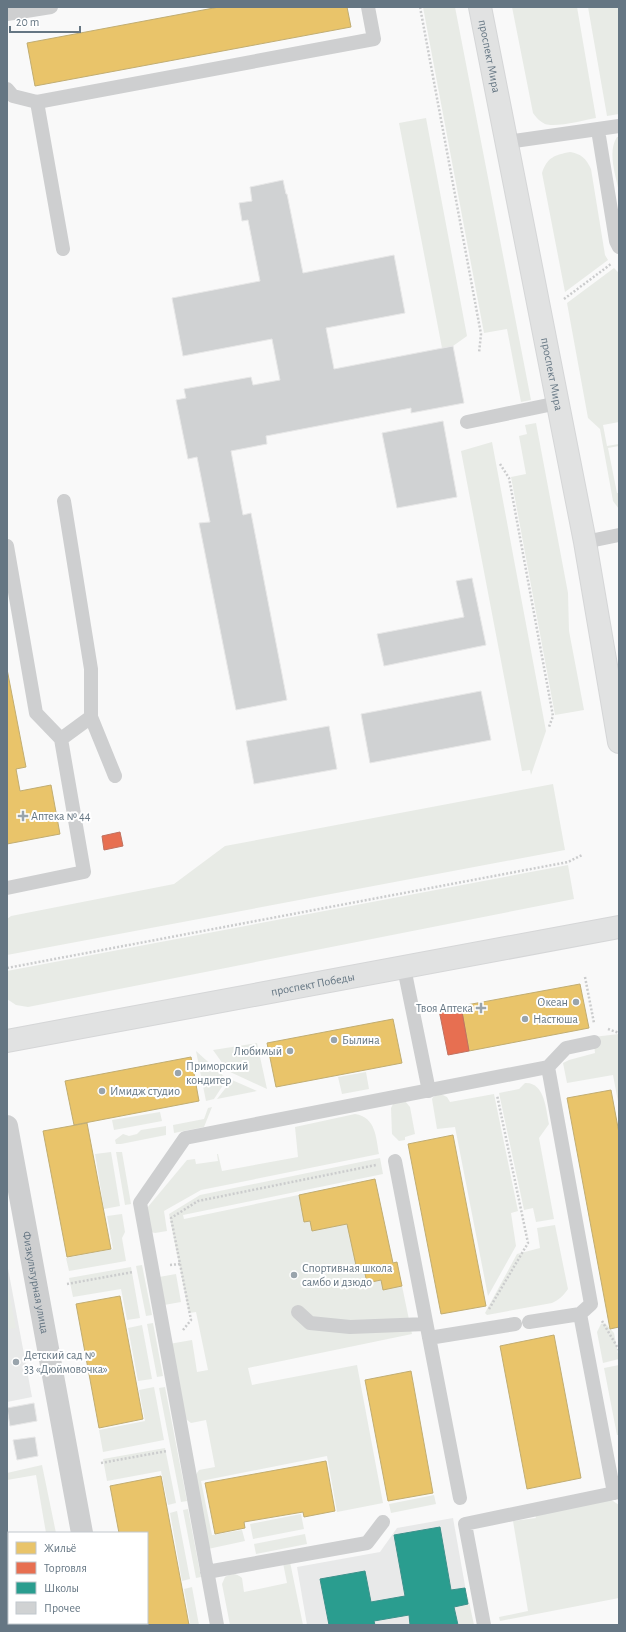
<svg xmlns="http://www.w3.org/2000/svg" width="626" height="1632" font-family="'Alegreya Sans',sans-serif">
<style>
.built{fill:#e8e9e9}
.green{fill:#e8ebe6}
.homes{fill:#e9c46a;stroke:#c1ad72}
.shops{fill:#e76f51;stroke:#c07160}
.schools{fill:#2a9d8f;stroke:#3c918b}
.building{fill:#d0d2d3;stroke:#e8e8e8}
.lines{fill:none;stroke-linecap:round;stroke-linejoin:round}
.primary-casing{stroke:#d5d6d7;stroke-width:24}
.path{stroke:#cbcccd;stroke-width:2.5;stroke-dasharray:2 2;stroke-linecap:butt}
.lane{stroke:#cecfd0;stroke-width:14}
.street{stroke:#cecfd0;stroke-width:22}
.primary{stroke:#e1e2e2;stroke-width:22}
.poi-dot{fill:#99a4ac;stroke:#fff;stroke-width:1.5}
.labels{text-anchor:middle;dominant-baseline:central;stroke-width:4;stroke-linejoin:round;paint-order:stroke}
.street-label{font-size:12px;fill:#657683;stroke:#fff}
.poi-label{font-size:12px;fill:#657683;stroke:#fff;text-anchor:start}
</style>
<rect width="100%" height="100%" fill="#f9f9f9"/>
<path class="built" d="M7 1263 32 1397 7 1402Z
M453 1518 472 1625H307L297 1567 380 1552 397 1528Z"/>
<path class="green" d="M423 7H455L531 400 521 402 507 329 484 333Z
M512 7H577L596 118C584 120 556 128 545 124 539 121 536 117 533 113Z
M588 7H619V114L607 116Z
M426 118 467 336 453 346 442 348 399 123Z
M617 137H619V192C616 176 607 152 617 137Z
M570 152C581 154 586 158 591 169L605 255 608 260 565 292 542 173C547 157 555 155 570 152Z
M614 268 619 273V422L603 425 607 446 619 444V446L608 448 617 493H619V509L613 501 600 429 588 418 567 303Z
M536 423 568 593 569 631 584 710 555 715 511 477 526 474 519 436 527 434 525 425Z
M492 442 546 731 531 775 530 770 522 771 461 451Z
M553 784 565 850 7 955V919L11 916 174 884 225 846Z
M568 865 574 899 28 1007 16 1005 7 999V971Z
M619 1034V1107L613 1075 567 1083 563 1063 569 1060 595 1053 593 1037Z
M257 1043 267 1089 228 1071 213 1050Z
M196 1051 227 1079 214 1099 206 1101Z
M366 1072 369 1089 342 1094 338 1077Z
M232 1080 257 1091 217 1099Z
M525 1083C545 1082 546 1110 549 1124L539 1138 554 1219 536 1222 533 1208 524 1210 499 1093 519 1089Z
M441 1094 447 1097 450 1102 494 1094 518 1211 511 1213 516 1246 488 1296 455 1127 437 1129 432 1099 433 1097Z
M405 1101 410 1107 415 1134 405 1137V1140L399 1141 392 1134 391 1108 393 1104Z
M212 1107 204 1127 174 1133 173 1125 204 1119 208 1108Z
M160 1112 162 1121 114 1130 112 1120Z
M355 1114C376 1117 376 1138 379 1154L201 1190 164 1211 167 1231 155 1233 151 1232 147 1208 187 1160 195 1159 196 1164 218 1161 217 1154H218L222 1171 298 1157 295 1127Z
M166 1126V1135L121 1144H116L115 1140 123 1134 129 1136 137 1134 141 1130Z
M111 1152 120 1206 104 1209 95 1154Z
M116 1152H122L131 1204 125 1205Z
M380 1158 383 1174 183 1215 184 1219 375 1179 393 1263 397 1262 412 1334 248 1368 252 1385 357 1365 383 1503 337 1512 327 1456 201 1481 212 1535 242 1530 245 1541 208 1549 193 1479 199 1470 215 1467 206 1420 191 1423 182 1416 169 1344 192 1340 197 1372 208 1370 196 1312 189 1313 169 1214 200 1195Z
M122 1214 125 1232 122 1238 126 1261 69 1271 66 1258 113 1249 107 1216Z
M555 1225 568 1289C563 1296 559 1300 552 1303L487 1315 485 1313 517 1254 540 1248 537 1228Z
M142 1265 152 1315 146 1316 136 1266Z
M131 1267 140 1318 127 1320 121 1289 73 1297 69 1278Z
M176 1274 181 1302 164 1305 159 1277Z
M7 1283 16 1328 7 1329Z
M153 1323 163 1376 157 1377 147 1324Z
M605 1323 614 1333 619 1359 603 1363 597 1332 601 1324Z
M142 1325 152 1379 138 1381 128 1328Z
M619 1365V1435H617L604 1368Z
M154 1387 164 1440 103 1452 99 1430 145 1421 139 1390Z
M165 1387 187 1501 181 1502 159 1388Z
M165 1448 176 1503 168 1505 161 1471 107 1481 103 1459Z
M42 1465 56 1533H46L36 1475 7 1480V1473Z
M434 1495 436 1504 391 1513 389 1504Z
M610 1499 619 1505V1598L500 1621 499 1617 528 1611 513 1521 536 1518 534 1511Z
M188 1509 201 1577 196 1578 183 1510Z
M177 1511 190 1579 182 1581 170 1513Z
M301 1514 304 1529 253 1539 250 1524Z
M305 1534 307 1544 256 1554 254 1544Z
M290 1562 303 1625H230L222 1584 225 1577C232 1573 236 1573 242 1578L244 1592 287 1583 283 1563Z
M192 1587 199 1625H179L190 1623 184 1589Z
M468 1597 474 1625H460L455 1600Z"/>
<path class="homes" d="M219 7H347L351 27 35 86 27 43Z
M7 669 26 767 16 769 20 791 51 785 60 834 7 844Z
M580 984 589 1028 469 1051 461 1006Z
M393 1019 402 1063 276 1087 267 1043Z
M191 1057 199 1101 74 1125 65 1081Z
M611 1090 619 1133V1327L610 1329 567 1098Z
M87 1123 111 1249 67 1257 43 1131Z
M453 1135 486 1306 441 1314 408 1144Z
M375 1179 393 1263 397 1262 402 1286 383 1290 381 1280 367 1283 364 1269 357 1270 347 1224 312 1231 310 1221 304 1222 299 1195Z
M120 1296 143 1419 99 1428 76 1304Z
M554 1335 581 1478 527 1489 500 1346Z
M411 1371 433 1493 388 1501 365 1380Z
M326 1461 335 1511 304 1517 303 1512 244 1522 245 1528 215 1534 205 1483Z
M161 1476 189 1625H136V1623H147V1533H119L110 1486Z"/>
<path class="shops" d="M120 832 123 846 104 850 102 836Z
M461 1006 469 1051 448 1055 439 1010Z"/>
<path class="schools" d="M440 1527 451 1590 465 1588 468 1604 454 1607 458 1625H410L409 1615 374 1621 375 1625H329L320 1579 365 1571 371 1602 405 1596 394 1535Z"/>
<path class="building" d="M283 180 286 194H287L303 273 394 255 405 313 326 328 334 369 453 346 464 403 411 413V408L266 436 267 444 231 451 243 515 251 513 287 700 236 710 199 523 210 522 197 457 188 459 176 400 186 398 184 389 251 377 253 385 280 380 272 339 183 356 172 298 260 281 248 220 242 221 239 203 252 201 250 187Z
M443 421 457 497 397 508 382 433Z
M472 578 486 645 384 666 377 634 464 617 456 581Z
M481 691 491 740 370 763 361 714Z
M329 726 337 769 254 784 246 741Z
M34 1403 37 1421 10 1426 7 1408Z
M35 1437 38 1456 17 1460 13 1440Z"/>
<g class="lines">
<g class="primary-casing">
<g id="primary">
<path id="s2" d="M480 7 585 542 619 742"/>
<path id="s3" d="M7 1041 619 927"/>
</g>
</g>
<path class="path" d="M420 7 481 334 479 353
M564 299 611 264
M500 464 509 478 553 716 549 727
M7 968 568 862 582 855
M585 977 594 1023
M608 1029 619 1033
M170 1265 180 1264
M67 1284 133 1272
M489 1309 528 1243 497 1095
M602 1321 619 1350
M183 1330 191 1320 171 1218 198 1201 376 1165
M101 1463 167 1451"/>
<path class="lane" d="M7 14 51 7
M7 89 13 96 37 102 63 249
M37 102 374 39 368 7
M598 130 616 241 619 247
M507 142 619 126
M467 422 558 403
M585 542 619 535
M7 546 36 713 61 739 84 872 7 888
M91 717 115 776
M61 739 91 717V669L64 501
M404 968 429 1091
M395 1161 460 1498
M298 1312 310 1323 350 1327 426 1324
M580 1314 614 1493
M529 1322 580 1314 591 1304 548 1067
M429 1338 515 1324
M207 1572 367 1543 383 1522
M217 1625 140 1203 185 1138 548 1067 566 1048 594 1042
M484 1625 465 1524 619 1492"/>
<g class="street">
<path id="s1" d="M7 1126 82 1533"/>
<path d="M99 1623 100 1625"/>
</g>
<use href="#primary" class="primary"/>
</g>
<g class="poi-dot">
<path d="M21 810h4v4h4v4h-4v4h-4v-4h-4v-4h4z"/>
<circle cx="576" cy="1002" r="4"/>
<path d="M479 1002h4v4h4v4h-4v4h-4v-4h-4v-4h4z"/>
<circle cx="525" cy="1019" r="4"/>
<circle cx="334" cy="1040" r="4"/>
<circle cx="290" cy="1051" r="4"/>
<circle cx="178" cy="1073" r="4"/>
<circle cx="102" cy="1091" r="4"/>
<circle cx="294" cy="1275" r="4"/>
<circle cx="16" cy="1362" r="4"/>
</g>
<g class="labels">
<g class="street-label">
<text stroke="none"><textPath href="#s2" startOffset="50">проспект Мира</textPath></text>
<text stroke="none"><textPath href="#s2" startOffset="374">проспект Мира</textPath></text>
<text stroke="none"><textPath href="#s3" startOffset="311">проспект Победы</textPath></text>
<text stroke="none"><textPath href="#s1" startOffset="159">Физкультурная улица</textPath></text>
</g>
<g class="poi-label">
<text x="31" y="816">Аптека № 44</text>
<text x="568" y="1002" text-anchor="end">Океан</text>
<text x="473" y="1008" text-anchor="end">Твоя Аптека</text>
<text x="533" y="1019">Настюша</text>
<text x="342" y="1040">Былина</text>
<text x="282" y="1051" text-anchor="end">Любимый</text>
<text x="186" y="1066">Приморский<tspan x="186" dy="14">кондитер</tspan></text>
<text x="110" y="1091">Имидж студио</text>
<text x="302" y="1268">Спортивная школа<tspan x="302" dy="14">самбо и дзюдо</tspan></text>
<text x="24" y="1355">Детский сад №<tspan x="24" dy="14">33 «Дюймовочка»</tspan></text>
</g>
</g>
<rect width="626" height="1632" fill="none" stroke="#657683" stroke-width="16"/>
<rect x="8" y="1532" width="140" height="92" fill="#ffffff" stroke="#c1c8cd"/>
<rect x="16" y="1542" width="20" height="12" fill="#e9c46a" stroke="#c1c8cd"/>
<text x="44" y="1552" font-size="12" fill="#657683">Жильё</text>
<rect x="16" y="1562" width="20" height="12" fill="#e76f51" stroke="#c1c8cd"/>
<text x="44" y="1572" font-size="12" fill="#657683">Торговля</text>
<rect x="16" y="1582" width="20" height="12" fill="#2a9d8f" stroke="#c1c8cd"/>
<text x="44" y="1592" font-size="12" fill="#657683">Школы</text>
<rect x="16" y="1602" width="20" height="12" fill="#d0d2d3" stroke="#c1c8cd"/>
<text x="44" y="1612" font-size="12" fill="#657683">Прочее</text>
<path d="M10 26v6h70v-6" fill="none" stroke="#657683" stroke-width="2"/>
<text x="16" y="26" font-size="12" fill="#657683" stroke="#ffffff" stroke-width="3" paint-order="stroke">20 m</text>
</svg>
